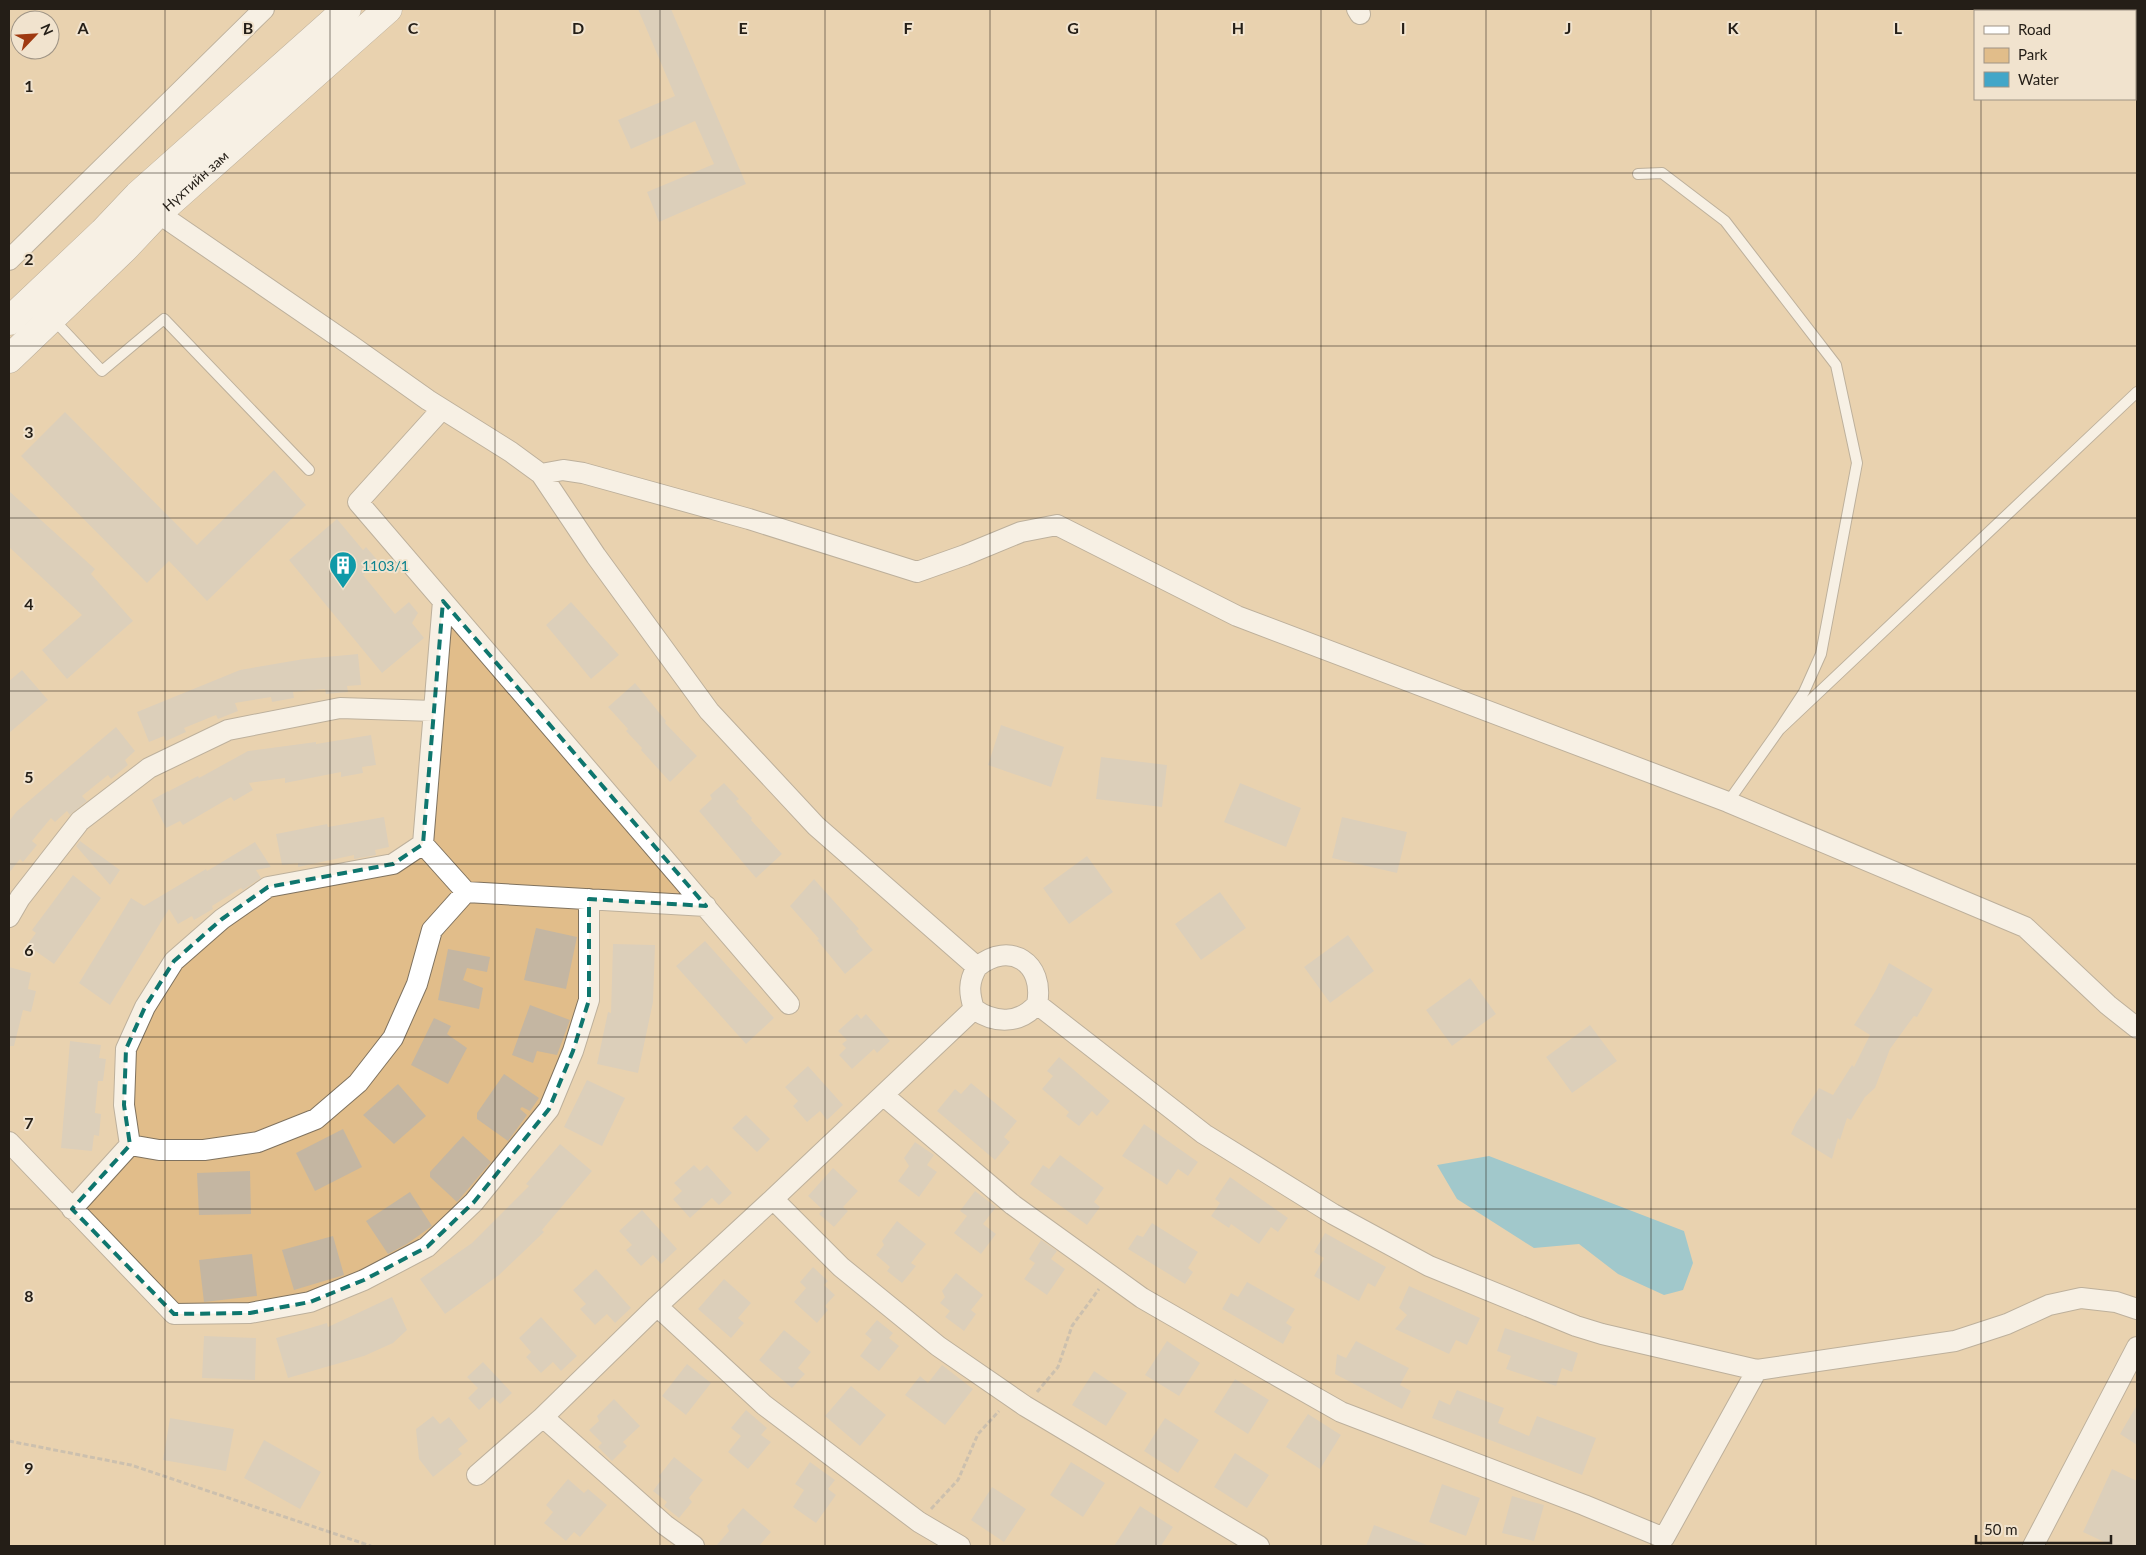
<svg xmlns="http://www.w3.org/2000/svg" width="2146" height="1555" font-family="Lato,sans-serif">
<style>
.green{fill:#e1bd8a;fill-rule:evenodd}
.water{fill:#42a6c8}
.building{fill:#c4b6a2}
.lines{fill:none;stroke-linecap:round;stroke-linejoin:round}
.service-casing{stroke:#7f725f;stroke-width:12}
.minor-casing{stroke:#7f725f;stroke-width:22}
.secondary-casing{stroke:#7f725f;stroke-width:29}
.path{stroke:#a19687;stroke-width:3;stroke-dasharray:5 2.5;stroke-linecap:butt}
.service{stroke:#fff;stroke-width:10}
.minor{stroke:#fff;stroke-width:20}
.secondary{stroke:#fff;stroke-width:28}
.marked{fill:none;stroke:#0f766e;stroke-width:4;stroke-dasharray:10 6;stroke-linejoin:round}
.grid{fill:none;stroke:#241e17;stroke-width:1;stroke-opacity:0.55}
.labels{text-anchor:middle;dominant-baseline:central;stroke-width:4;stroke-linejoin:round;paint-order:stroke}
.street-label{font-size:14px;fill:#241e17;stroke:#f1e3ce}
.culture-label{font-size:14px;fill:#0d838f;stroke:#f1e3ce;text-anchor:start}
.grid-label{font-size:16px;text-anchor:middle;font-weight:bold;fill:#241e17;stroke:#f1e3ce;stroke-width:4;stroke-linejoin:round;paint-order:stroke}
</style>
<rect width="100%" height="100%" fill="#f1e3ce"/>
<path class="green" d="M9 9H2137V1546H9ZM1975 11H2135V99H1975ZM20 20H50V50H20Z"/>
<path class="water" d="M1489 1156 1684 1231 1693 1263 1683 1290 1664 1295 1618 1274 1579 1244 1534 1248 1457 1199 1437 1165Z"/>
<path class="building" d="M638 9H671L746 184 659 222 647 192 714 164 695 121 631 149 618 120 675 96Z
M65 412 197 545 274 470 306 505 207 601 169 561 147 583 21 456Z
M9 491 95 569 91 574 133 621 67 679 42 650 82 615 9 547Z
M337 519 363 550 366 547 379 562 363 575 395 614 409 602 418 613 412 623 424 638 382 673 289 560Z
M571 602 619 655 591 679 546 625Z
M358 654 361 685 347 686 348 692 326 694 325 689 293 692 294 698 272 702 271 697 235 703 238 711 218 719 216 715 184 728 186 732 166 741 164 736 149 742 137 712 240 670 304 659Z
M22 670 48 700 9 733V681Z
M635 683 666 721 665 723 697 756 670 782 641 750 642 748 626 731 628 729 608 707Z
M1001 725 1064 747 1051 787 988 765Z
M116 727 135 751 125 760 128 765 111 779 108 775 82 796 87 801 70 815 67 811 55 822 51 818 32 841 37 845 23 862 20 859 9 873V821L17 811Z
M371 735 376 765 362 767 363 773 341 777V772L285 783V778L249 783 253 790 234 801 231 797 183 825 180 821 166 828 152 800 168 791 170 793 169 791 198 776 199 778 248 751 316 742V744Z
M1101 757 1167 765 1162 807 1096 799Z
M724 783 739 799 736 801 752 818 751 820 782 854 756 878 699 811 712 799 710 795Z
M1240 783 1301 808 1286 847 1224 822Z
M384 817 389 847 375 850 376 855 354 859V855L298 867V863L282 865 276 834 327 824 328 827Z
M1342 817 1407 832 1397 873 1332 858Z
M80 841 120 870 110 885 76 846Z
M255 842 271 867 256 870 261 878 243 890 241 888 212 906 213 909 194 920 192 916 178 924 169 909 110 1005 79 983 131 898 144 906 206 869 207 871Z
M1087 856 1113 892 1069 924 1043 888Z
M73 875 101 898 54 964 27 945 36 933 32 930Z
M814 879 859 929 856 931 873 950 845 974 817 940 819 939 790 906Z
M1220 892 1246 928 1201 960 1175 924Z
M536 928 577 937 566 989 524 980Z
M1348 935 1374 971 1330 1003 1304 967Z
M705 941 774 1018 746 1044 676 966Z
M613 944 655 945 653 1002 638 1073 597 1064 608 1012 611 1013Z
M448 949 490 957 487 972 467 968 463 980 483 988 479 1009 438 1000Z
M1889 963 1933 989 1917 1017 1914 1016 1890 1049 1875 1088 1865 1097 1851 1120 1847 1118 1840 1140 1838 1138 1832 1159 1791 1134 1796 1123 1819 1088 1833 1095 1852 1065 1854 1067 1870 1035 1854 1025 1876 990Z
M9 967 31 973 28 989 36 991 31 1012 23 1010 14 1046H9Z
M1470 978 1496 1014 1452 1046 1426 1010Z
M530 1005 570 1020 557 1055 537 1051 533 1063 512 1055Z
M857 1014 861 1019 866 1014 890 1041 877 1053 874 1049 852 1069 839 1055 846 1048 842 1044 847 1040 838 1031Z
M434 1018 451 1026 447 1034 467 1048 448 1084 411 1065Z
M1590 1025 1617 1061 1572 1093 1546 1057Z
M70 1041 101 1045 99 1058 106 1059 103 1081H98L95 1113 101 1114 99 1136 94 1135 92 1151 61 1148Z
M1059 1057 1110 1101 1097 1116 1092 1111 1079 1126 1066 1116 1069 1112 1042 1089 1053 1076 1047 1071Z
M808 1066 843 1105 827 1120 820 1111 807 1122 793 1106 798 1101 785 1087Z
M504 1074 539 1098 530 1111 522 1107 520 1109 527 1115 508 1141 477 1119V1113Z
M587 1080 625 1098 602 1146 564 1127Z
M971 1083 1017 1121 1004 1137 1010 1142 995 1160 937 1111 955 1089 961 1094Z
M398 1084 426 1116 394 1144 363 1115Z
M746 1115 770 1139 757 1152 732 1128Z
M1144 1124 1198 1162 1188 1176 1178 1169 1167 1185 1122 1156Z
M343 1129 362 1167 315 1191 296 1153Z
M463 1136 491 1162 457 1202 430 1177V1172Z
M915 1142 934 1155 927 1165 937 1172 919 1197 898 1181 909 1166 904 1158Z
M560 1144 592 1171 542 1230 544 1232 499 1275 445 1314 420 1279 472 1243 529 1186 526 1184Z
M1060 1155 1104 1188 1094 1202 1100 1207 1087 1225 1030 1184 1043 1165 1049 1169Z
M694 1165 700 1171 707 1165 732 1193 719 1205 712 1198 690 1218 673 1199 682 1191 674 1183Z
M833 1168 858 1191 843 1207 848 1211 834 1227 819 1214 823 1210 808 1196Z
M250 1171 251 1214 199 1215 197 1173Z
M1230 1177 1288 1218 1278 1232 1271 1227 1259 1244 1231 1224 1229 1228 1211 1216 1220 1203 1215 1199Z
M975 1191 996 1207 983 1224 996 1234 981 1254 954 1233 967 1216 960 1211Z
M410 1192 432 1226 407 1244 388 1254 366 1221Z
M642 1210 677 1249 661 1264 653 1255 641 1266 626 1250 632 1245 619 1231Z
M897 1221 926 1244 911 1263 916 1266 902 1283 887 1271 890 1267 876 1255 884 1245 882 1241Z
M1152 1223 1198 1252 1188 1268 1193 1272 1185 1284 1128 1249 1137 1235 1143 1237Z
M1325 1233 1386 1267 1375 1287 1368 1283 1359 1301 1314 1276 1324 1258 1314 1252Z
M333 1236 344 1275 294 1290 282 1250Z
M1041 1240 1057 1251 1051 1259 1065 1269 1047 1295 1024 1279 1035 1263 1029 1259Z
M252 1254 257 1296 204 1302 199 1260Z
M813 1267 828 1281 824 1285 835 1295 825 1306 828 1310 817 1323 794 1302 806 1288 800 1282Z
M596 1269 631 1308 615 1323 607 1314 595 1325 580 1309 586 1304 573 1290Z
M956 1273 983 1295 971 1310 976 1314 964 1331 945 1317 950 1311 940 1303 945 1297 942 1291Z
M724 1279 751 1303 738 1318 744 1323 731 1338 698 1309Z
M1247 1282 1295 1309 1286 1323 1292 1327 1283 1344 1222 1309 1231 1293 1238 1297Z
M1409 1286 1480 1318 1467 1345 1456 1340 1449 1354 1395 1329 1407 1315 1399 1308Z
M392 1297 407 1330 393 1343 364 1356 288 1378 276 1338 327 1323 328 1327Z
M541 1317 577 1356 561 1371 553 1362 541 1373 526 1357 531 1352 519 1338Z
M877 1320 893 1333 889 1338 899 1346 879 1371 860 1356 872 1340 865 1334Z
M1505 1328 1578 1353 1572 1372 1562 1368 1556 1386 1506 1369 1511 1356 1497 1351Z
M784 1330 811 1352 798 1368 805 1374 792 1388 759 1360Z
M204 1336 256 1338 255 1380 202 1378Z
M1167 1341 1200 1363 1179 1396 1145 1375Z
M1356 1341 1409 1368 1400 1385 1411 1391 1402 1409 1335 1374 1337 1354 1346 1358Z
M483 1362 512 1393 500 1404 493 1397 479 1410 468 1398 478 1388 467 1377Z
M687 1364 711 1383 686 1415 662 1396Z
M942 1365 973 1389 945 1425 905 1395 920 1376 928 1383Z
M1094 1371 1127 1393 1106 1426 1072 1405Z
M1235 1379 1269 1400 1248 1434 1214 1412Z
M851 1386 886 1415 860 1446 825 1416Z
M1457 1390 1504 1408 1498 1423 1529 1436 1537 1416 1596 1438 1582 1475 1432 1418 1439 1400 1450 1405Z
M614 1399 640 1426 623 1442 627 1446 612 1461 598 1447 602 1443 589 1430 599 1421 597 1416Z
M2137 1405V1445L2120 1434Z
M746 1410 767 1428 761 1435 771 1442 748 1469 728 1452 741 1436 731 1428Z
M1308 1414 1341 1435 1320 1469 1286 1447Z
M433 1416 440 1424 449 1417 468 1441 458 1449 462 1454 433 1477 419 1459 416 1429Z
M170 1418 234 1429 226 1471 163 1460Z
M1165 1418 1199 1440 1178 1473 1144 1451Z
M264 1440 321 1472 300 1509 244 1478Z
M1235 1453 1269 1475 1247 1508 1214 1487Z
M674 1457 703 1480 689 1498 692 1502 679 1518 664 1506 667 1502 653 1491 661 1480 659 1476Z
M810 1462 835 1480 828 1489 836 1495 816 1523 793 1507 804 1490 795 1484Z
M1071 1462 1105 1483 1083 1517 1050 1495Z
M2112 1469 2137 1481V1546H2113L2083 1532Z
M568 1479 584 1493 588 1489 607 1505 580 1537 574 1532 566 1541 544 1523 553 1512 546 1505Z
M1442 1484 1480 1498 1466 1536 1429 1522Z
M992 1487 1026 1509 1004 1542 971 1520Z
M1512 1496 1544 1505 1534 1541 1502 1533Z
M1140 1506 1173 1527 1161 1546H1114Z
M743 1508 771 1532 759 1546H716L729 1531 727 1526Z
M1374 1525 1427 1545V1546H1366Z"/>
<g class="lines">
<g class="service-casing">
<path id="service" d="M1638 174 1662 173 1725 221 1836 365 1857 463 1821 654 1804 692 1779 730
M53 319 102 371 164 319 309 470
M1728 802 1779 730 2137 392"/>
</g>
<g class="minor-casing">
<path id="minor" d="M1357 9 1360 14
M2079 9 2081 11
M2135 67 2137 69
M158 213 349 344 428 400 511 452 541 474 596 556 709 711 816 826 977 967C968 982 969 993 974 1009 995 1024 1020 1024 1037 1004
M9 260 264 9
M442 409 358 502 789 1004
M541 474 563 470 583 473 749 519 917 572 965 555 1021 532 1057 525 1237 616 1728 802 2025 927 2108 1005 2137 1028
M443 601 423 844 466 892 706 906
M9 917 20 898 80 821 149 768 228 730 340 708 434 711
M974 1009 773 1199 841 1267 938 1346 1025 1406 1259 1546
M883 1095 1013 1205 1142 1298 1274 1374 1341 1412 1584 1505 1664 1538 1757 1370 1602 1334 1576 1326 1429 1266 1333 1214 1204 1134 1037 1004C1045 963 1010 940 977 967
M9 1142 174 1314 250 1313 310 1302 364 1280 427 1247 474 1202 549 1109 573 1051 589 1000V899
M130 1145 159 1150H204L258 1142 316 1119 358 1083 393 1038 417 984 432 930 466 892
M773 1199 657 1306 764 1405 919 1522 960 1546
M72 1209 130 1145 124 1105 126 1049 145 1007 174 961 222 919 268 887 393 864 423 844
M657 1306 543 1417 665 1525 694 1546
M1757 1370 1955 1341 2007 1324 2049 1305 2081 1298 2116 1302 2137 1309
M477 1475 543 1417
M2033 1546 2137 1347"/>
</g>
<g class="secondary-casing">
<g id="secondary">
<path d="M9 321 103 232 138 195 347 9"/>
<path id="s1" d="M9 359 124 249 158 213 388 9"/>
</g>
</g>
<path class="path" d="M1037 1392 1058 1367 1072 1326 1099 1289
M9 1441 131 1465 371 1546
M931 1509 958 1480 978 1434 999 1411"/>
<use href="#service" class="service"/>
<use href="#minor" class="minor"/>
<use href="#secondary" class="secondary"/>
</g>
<path d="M0 0H2146V1555H0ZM443 601 706 906 589 899V1000L573 1051 549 1109 474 1202 427 1247 364 1280 310 1302 250 1313 174 1314 72 1209 130 1145 124 1105 126 1049 145 1007 174 961 222 919 268 887 393 864 423 844Z" fill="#f1e3ce" fill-opacity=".55" fill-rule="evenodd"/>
<path class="marked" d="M443 601 706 906 589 899V1000L573 1051 549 1109 474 1202 427 1247 364 1280 310 1302 250 1313 174 1314 72 1209 130 1145 124 1105 126 1049 145 1007 174 961 222 919 268 887 393 864 423 844Z"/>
<path class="grid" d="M165 9V1546M330 9V1546M495 9V1546M660 9V1546M825 9V1546M990 9V1546M1156 9V1546M1321 9V1546M1486 9V1546M1651 9V1546M1816 9V1546M1981 9V11M1981 99V1546M9 173H2137M9 346H2137M9 518H2137M9 691H2137M9 864H2137M9 1037H2137M9 1209H2137M9 1382H2137"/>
<defs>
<g id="building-pin" transform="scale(1.4375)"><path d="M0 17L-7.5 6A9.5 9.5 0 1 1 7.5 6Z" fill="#0f9aa8" stroke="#f1e3ce"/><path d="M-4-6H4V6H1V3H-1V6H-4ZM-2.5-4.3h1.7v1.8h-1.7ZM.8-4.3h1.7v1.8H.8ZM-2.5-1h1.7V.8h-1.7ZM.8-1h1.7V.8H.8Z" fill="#fff"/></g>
</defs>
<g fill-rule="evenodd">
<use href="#building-pin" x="343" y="565"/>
</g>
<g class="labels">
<g class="street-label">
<text stroke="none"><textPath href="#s1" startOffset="258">Нүхтийн зам</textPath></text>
</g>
<g class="culture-label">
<text x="362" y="565">1103/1</text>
</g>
</g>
<g class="grid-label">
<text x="83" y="34">A</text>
<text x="248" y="34">B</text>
<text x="413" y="34">C</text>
<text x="578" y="34">D</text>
<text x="743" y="34">E</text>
<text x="908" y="34">F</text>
<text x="1073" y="34">G</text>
<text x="1238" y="34">H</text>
<text x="1403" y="34">I</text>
<text x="1568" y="34">J</text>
<text x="1733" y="34">K</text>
<text x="1898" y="34">L</text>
<text x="29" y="92">1</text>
<text x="29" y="265">2</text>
<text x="29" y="438">3</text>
<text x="29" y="610">4</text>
<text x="29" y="783">5</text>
<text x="29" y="956">6</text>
<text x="29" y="1129">7</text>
<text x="29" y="1302">8</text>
<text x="29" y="1474">9</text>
</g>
<rect width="2146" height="1555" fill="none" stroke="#241e17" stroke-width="20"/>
<rect x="1974" y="10" width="162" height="90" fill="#f1e3ce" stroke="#9f9485"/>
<rect x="1984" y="26" width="25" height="8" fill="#ffffff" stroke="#9f9485"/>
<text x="2018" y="35" font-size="15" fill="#241e17">Road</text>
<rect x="1984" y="48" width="25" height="15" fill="#e1bd8a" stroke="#9f9485"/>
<text x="2018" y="60" font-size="15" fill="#241e17">Park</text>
<rect x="1984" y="72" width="25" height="15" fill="#42a6c8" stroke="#9f9485"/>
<text x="2018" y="85" font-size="15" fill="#241e17">Water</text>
<g transform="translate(35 35) rotate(65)"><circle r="24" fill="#f1e3ce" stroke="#9f9485"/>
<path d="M0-4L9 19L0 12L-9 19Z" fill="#9f3911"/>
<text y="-8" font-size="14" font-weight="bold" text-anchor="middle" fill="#241e17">N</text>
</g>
<path d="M1976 1535v8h135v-8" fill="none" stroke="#241e17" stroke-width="2.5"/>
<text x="1984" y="1535" font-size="15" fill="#241e17" stroke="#f1e3ce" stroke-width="4" paint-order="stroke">50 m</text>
</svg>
